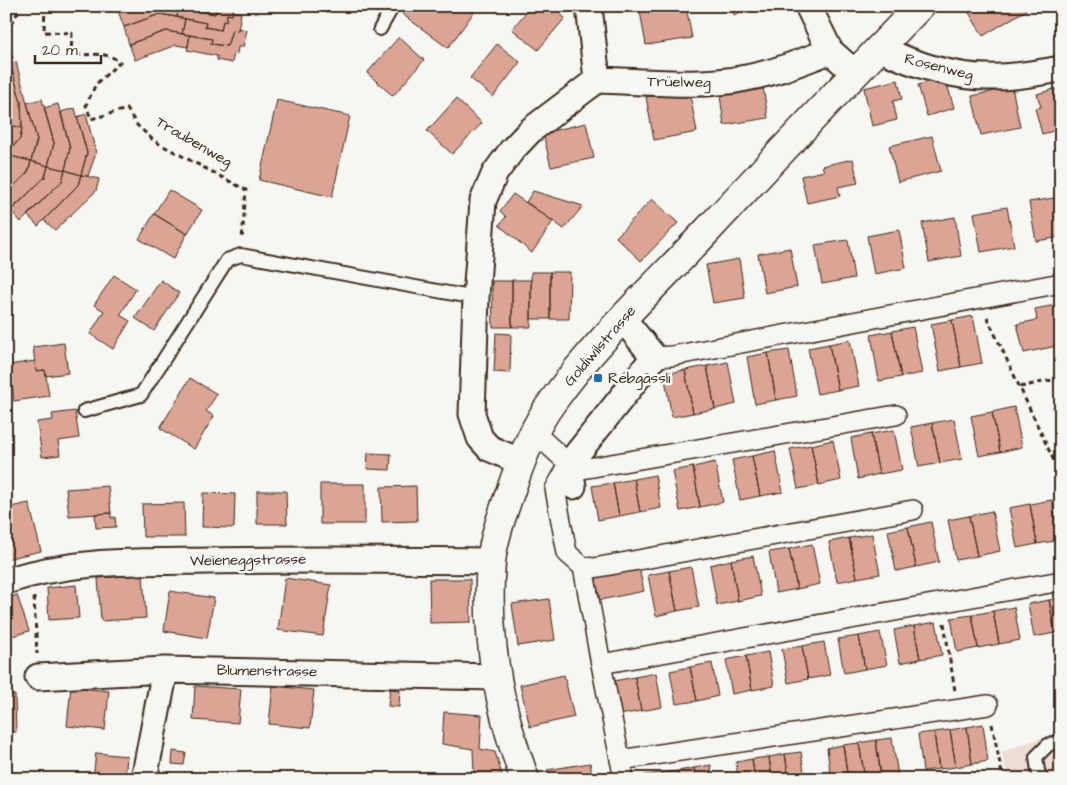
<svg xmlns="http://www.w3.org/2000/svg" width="1067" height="785" font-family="'Architects Daughter',sans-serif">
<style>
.built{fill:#eeddd6}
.building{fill:#dca494;stroke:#3b2a1e}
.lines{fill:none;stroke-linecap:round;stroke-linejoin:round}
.service-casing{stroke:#3b2a1e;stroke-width:16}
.pedestrian-casing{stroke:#3b2a1e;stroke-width:22}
.minor-casing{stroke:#3b2a1e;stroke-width:29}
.tertiary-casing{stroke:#3b2a1e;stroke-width:31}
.path{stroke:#3b2a1e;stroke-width:3;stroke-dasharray:5 4;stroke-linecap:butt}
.service{stroke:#f6f6f2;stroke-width:12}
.pedestrian{stroke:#f6f6f2;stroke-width:19}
.minor{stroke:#f6f6f2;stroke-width:25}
.tertiary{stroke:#f6f6f2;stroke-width:28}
.poi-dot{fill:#1f6fb2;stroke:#f6f6f2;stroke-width:2}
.labels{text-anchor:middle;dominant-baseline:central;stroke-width:5;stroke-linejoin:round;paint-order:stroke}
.street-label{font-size:15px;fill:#3b2a1e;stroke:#f6f6f2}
.poi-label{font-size:15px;fill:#3b2a1e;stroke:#f6f6f2;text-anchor:start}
</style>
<rect width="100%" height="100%" fill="#f6f6f2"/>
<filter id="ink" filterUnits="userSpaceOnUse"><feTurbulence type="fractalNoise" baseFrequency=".02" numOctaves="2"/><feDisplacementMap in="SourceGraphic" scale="10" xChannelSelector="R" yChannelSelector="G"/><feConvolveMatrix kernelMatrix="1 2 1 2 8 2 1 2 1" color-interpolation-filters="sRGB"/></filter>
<g filter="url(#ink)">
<path class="built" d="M1061 731V779H1009L1001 752Z"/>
<path class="building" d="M116 6H132L118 11Z
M132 6H179L177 17 160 14 124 27 118 11Z
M179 6H200L199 11 215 14 217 6H234L232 15 227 14 226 21H223L221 30 205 27 206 23 177 17Z
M200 6H217L215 14 199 11Z
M408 6H467L474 12 448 48 402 14Z
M531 6H551L565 18 538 50 512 29Z
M639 6H686L692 38 646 45Z
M731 6H771L734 15Z
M965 6H1024L1026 10 983 36Z
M233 12 241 13 238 31 232 30 227 46 211 44 212 39 182 34 185 19 206 23 205 27 221 30 223 21H226L227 14 232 15Z
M160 14 185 19 182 34 166 31 129 44 124 27Z
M238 28 247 30 243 47H238L237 54 234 53 232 63 217 60V56L187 50 190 35 212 39 211 44 227 46 232 30 238 31Z
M166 31 190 35 188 47 176 45 135 60 129 44Z
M399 37 424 60 393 96 367 73Z
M497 44 520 62 493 97 470 78Z
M16 62 37 140 31 161 6 155 20 139 22 128 21 102 10 63Z
M10 63 21 102 22 128 6 124 11 102 6 82V64Z
M945 77 954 108 927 116 918 85Z
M898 80 902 99 893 101 897 120 872 126 864 88Z
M762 81 768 118 724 125 719 88Z
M6 82 11 102 6 121Z
M1012 87 1020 127 981 135 972 96Z
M1061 87V129L1042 134 1035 108 1041 107 1037 94Z
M689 90 697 132 654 140 646 97Z
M42 99 54 143 48 166 31 161 37 140 27 103Z
M456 99 482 123 452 154 427 131Z
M277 100 350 116 332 197 259 180Z
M58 104 70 148 65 170 48 166 54 143 44 108Z
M75 108 87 153 81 175 65 170 70 148 61 112Z
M86 114 96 153 88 176 81 175 87 153 77 117Z
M586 123 594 158 551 167 543 133Z
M6 124 22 128 20 139 6 152Z
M932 136 941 171 898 182 889 146Z
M6 155 31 161 28 172 6 194Z
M853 159 858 183 838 187 840 196 807 203 801 176 824 171 822 166Z
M31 161 48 166 45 177 6 215V194L28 172Z
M48 166 65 170 62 181 21 222 11 211 45 177Z
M65 170 81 175 78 185 38 226 27 215 62 181Z
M81 175 99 179 96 191 55 230 44 220 78 185Z
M169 190 202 210 187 234 154 214Z
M533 191 583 206 564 229 526 202Z
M513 194 553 221 532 253 499 225 506 217 500 211Z
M1061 197V237L1036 241 1029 202Z
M652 199 678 223 641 261 616 237Z
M1007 207 1014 246 981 252 974 213Z
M154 214 187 234 173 259 139 239Z
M955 217 961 256 929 262 922 223Z
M899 230 906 268 874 274 867 236Z
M848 240 854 278 822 284 815 245Z
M790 248 797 287 765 293 758 254Z
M739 259 745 298 713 303 706 265Z
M531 272H550V319H531Z
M550 272H570L569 319H550Z
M114 275 136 289 120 315 130 321 113 349 90 334 104 311 94 305Z
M161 280 179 293 154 331 135 318Z
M512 280H531V327H512Z
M492 281H512V327H493Z
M1061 304V345L1024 353 1017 324 1037 320 1035 309Z
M973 316 982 363 961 367 952 320Z
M952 320 961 367 940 371 931 324Z
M913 327 922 373 901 377 892 331Z
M892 331 901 377 879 381 871 335Z
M496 333 511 334 510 373 494 372Z
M850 340 859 386 838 390 829 344Z
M64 343 68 373 46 376 45 370 36 371 33 347Z
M829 344 838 390 817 394 808 348Z
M789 350 797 396 776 400 768 353Z
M768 353 776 400 755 404 747 357Z
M35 361 36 371 45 370 49 396 14 401 9 365Z
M728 362 736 404 715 409 707 366Z
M707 366 715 409 693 413 685 370Z
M685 370 693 413 672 417 664 374Z
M190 378 217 394 206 411 214 416 194 449 160 428Z
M1061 405V436H1060L1053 407Z
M1014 407 1022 447 1000 452 992 412Z
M75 411 79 438 58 441 60 455 42 457 37 422 53 420 52 414Z
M992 412 1000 452 979 456 971 416Z
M954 419 962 459 940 463 932 423Z
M932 423 940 463 919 467 911 427Z
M894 430 902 470 879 474 871 434Z
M871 434 879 474 858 479 851 438Z
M833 440 841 480 819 485 811 445Z
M811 445 819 485 798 489 790 449Z
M775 451 783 492 760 496 752 456Z
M368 453 391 454 390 470 367 469Z
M752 456 760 496 740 500 732 460Z
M715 462 723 502 700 507 693 467Z
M693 467 700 507 680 511 672 471Z
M655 475 661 508 640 512 634 479Z
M634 479 640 512 619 516 613 483Z
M613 483 619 516 598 520 592 486Z
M320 484H365V524H320Z
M108 486 111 513 69 516 66 489Z
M416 486 417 521 382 522 381 487Z
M257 491H286L287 524H257Z
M203 493 235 494 234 528 202 527Z
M1052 500 1060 540 1037 544 1030 504Z
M29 503 41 551 6 559V508Z
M184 503 185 537H143L142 504Z
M1030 504 1037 544 1017 548 1009 508Z
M992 511 1000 551 977 556 969 516Z
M111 513V518L115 517 116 527 96 528 95 514Z
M969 516 977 556 956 560 948 520Z
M931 522 939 562 916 567 908 527Z
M908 527 916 567 896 571 888 531Z
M872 534 880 574 857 578 849 538Z
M849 538 857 578 837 582 829 542Z
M812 544 820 584 797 589 789 549Z
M789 549 797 589 776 593 769 552Z
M753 556 761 596 738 601 731 560Z
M731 560 738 601 717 605 710 565Z
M691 567 699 607 677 611 669 571Z
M639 568 644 591 600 600 595 576Z
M669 571 677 611 656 616 648 575Z
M143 575 146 618 101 621 98 578Z
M285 578 331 585 323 636 278 630Z
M429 579H470L471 622 430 623Z
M76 585 79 618 49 620 47 588Z
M170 591 214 598 207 638 164 631Z
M17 595 29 631 6 638V599Z
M1061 598V632L1055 633 1049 600Z
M549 599 555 640 518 646 512 604Z
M1049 600 1055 633 1034 637 1028 604Z
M1014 607 1020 640 999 644 993 611Z
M993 611 999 644 978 648 972 615Z
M972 615 978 648 957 652 951 618Z
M936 622 942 655 920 659 914 626Z
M914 626 920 659 900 663 894 630Z
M880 632 887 665 865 669 859 636Z
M859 636 865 669 844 673 838 639Z
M824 642 830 675 808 679 802 646Z
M802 646 808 679 788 683 782 649Z
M768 652 774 686 752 690 746 656Z
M746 656 752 690 732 694 726 660Z
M712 663 718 696 697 701 690 667Z
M690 667 697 701 676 704 670 671Z
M656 673 662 707 641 711 635 677Z
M564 675 574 717 530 727 520 685Z
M635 677 641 711 620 715 614 681Z
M195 686 241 689 238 723 193 720Z
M273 686 314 690 310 728 269 724Z
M71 687 109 691 105 730 67 726Z
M390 689 400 690 399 707 388 706Z
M6 695H15L16 732H6Z
M444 712 482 715 480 749 495 752 503 778 474 774 473 749 442 744Z
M983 724 988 761 972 764 967 727Z
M967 727 972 764 956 767 950 730Z
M950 730 956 767 939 769 934 732Z
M934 732 939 769 923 771 918 734Z
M892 738 898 775 881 777 876 740Z
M876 740 881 777 865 779 859 743Z
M859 743 865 779H848L843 745Z
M843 745 848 779H831L827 748Z
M173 751 186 753 184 765 172 764Z
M801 752 805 779H789L785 754Z
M96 753 127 756 125 779H93Z
M785 754 789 779H772L769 757Z
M769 757 772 779H755L752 759Z
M752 759 755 779H738L736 762Z
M590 763 593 779H549L547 770Z
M711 765 712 779H696L694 768Z
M694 768 696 779H679L678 771Z
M678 771 679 779H662L661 773Z
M661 773 662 779H646L645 775Z"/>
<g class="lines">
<g class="service-casing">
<path id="service" d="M380 29 393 6
M84 411 141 395 227 260 241 255 476 298
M1042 779 1038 771 1036 757 1048 745 1061 740"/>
</g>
<g class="pedestrian-casing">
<path id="pedestrian" d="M654 357 672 356 1061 283
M534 432 569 464 555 489 567 553 583 567 601 664 1061 581
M569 464 582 469 896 415
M583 567 594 568 913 510
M601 664 624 779
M620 760 988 705"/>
</g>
<g class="minor-casing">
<path id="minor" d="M589 6 597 80C643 81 701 88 746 78 775 73 803 61 830 51
M808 6 830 51 855 73
M879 48C911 63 952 77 987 77 1012 78 1036 73 1061 69
M521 462 489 448 480 438 472 414 476 298 483 201 495 173 512 150 531 130 597 80
M573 486 569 464 654 357 623 319
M6 581C74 559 140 562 210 561 304 559 398 560 491 561
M38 677 165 670 496 677
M144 779 165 670"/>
</g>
<g class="tertiary-casing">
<path id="tertiary" d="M525 779C499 710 485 636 491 562 494 535 505 507 514 481 524 453 535 425 553 401 596 341 653 288 704 234 775 158 847 81 920 6"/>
</g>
<path class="path" d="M45 6 44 32 72 33 71 55C89 56 105 50 120 62L96 84 86 105 91 119 127 109 137 125 154 141 246 190 242 240
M6 31 22 6
M6 38 12 58
M987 317 1061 476
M1020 387 1061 378
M34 597 37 654
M944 623 955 691
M992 724 1003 779"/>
<use href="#service" class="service"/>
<use href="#pedestrian" class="pedestrian"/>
<use href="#minor" class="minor"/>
<use href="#tertiary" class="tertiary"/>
</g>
</g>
<rect class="poi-dot" x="593" y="373" width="10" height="10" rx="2.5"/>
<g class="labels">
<g class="street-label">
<text transform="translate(939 67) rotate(14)">Rosenweg</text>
<text transform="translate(679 82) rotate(1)">Trüelweg</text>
<text transform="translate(194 142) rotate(30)">Traubenweg</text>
<text transform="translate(600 346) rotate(-49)">Goldiwilstrasse</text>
<text transform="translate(248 560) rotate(-1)">Weieneggstrasse</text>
<text transform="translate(267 671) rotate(1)">Blumenstrasse</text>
</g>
<g class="poi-label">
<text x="608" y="378">Rebgässli</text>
</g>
</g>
<rect width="1067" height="785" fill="none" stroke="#f6f6f2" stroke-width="25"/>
<rect x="12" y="12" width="1042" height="760" fill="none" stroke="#3b2a1e" stroke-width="2" filter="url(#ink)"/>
<path d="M35 55v8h66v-8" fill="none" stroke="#3b2a1e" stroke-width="2.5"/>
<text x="42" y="55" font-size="15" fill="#3b2a1e" stroke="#f6f6f2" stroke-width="4" paint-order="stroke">20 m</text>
</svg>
